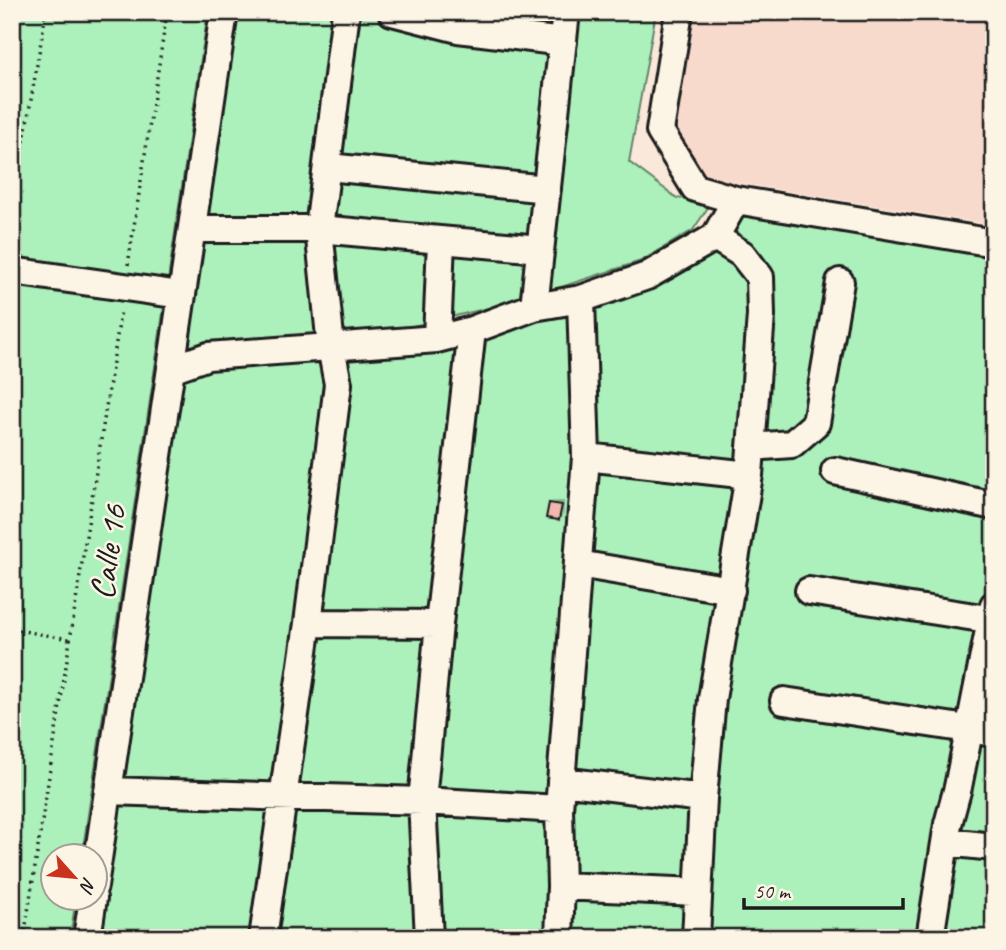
<svg xmlns="http://www.w3.org/2000/svg" width="1006" height="950" font-family="Caveat,sans-serif">
<style>
.built{fill:#f8dacd}
.green{fill:#acf0bb;stroke:#64866c;stroke-width:2}
.building{fill:#f2b7b0;stroke:#1c1c1c;stroke-width:2;filter:url(#shadow)}
.lines{fill:none;stroke-linecap:round;stroke-linejoin:round}
.minor-casing{stroke:#1c1c1c;stroke-width:32}
.path{stroke:#1c1c1c;stroke-width:3.5;stroke-dasharray:2 5;stroke-linecap:butt}
.minor{stroke:#fcf5e5;stroke-width:26}
.labels{text-anchor:middle;dominant-baseline:central;stroke-width:5;stroke-linejoin:round;paint-order:stroke}
.street-label{font-size:35px;fill:#1c1c1c;stroke:#fcf5e5}
</style>
<defs>
<filter id="shadow"><feDropShadow dx="6" dy="-6" stdDeviation="3.5" flood-color="#0004"/></filter>
</defs>
<rect width="100%" height="100%" fill="#fae9da"/>
<filter id="ink" filterUnits="userSpaceOnUse"><feTurbulence type="fractalNoise" baseFrequency=".0143" numOctaves="2"/><feDisplacementMap in="SourceGraphic" scale="14" xChannelSelector="R" yChannelSelector="G"/><feConvolveMatrix kernelMatrix="1 2 1 2 8 2 1 2 1" color-interpolation-filters="sRGB"/></filter>
<g filter="url(#ink)">
<path class="built" d="M682 12H994V225L691 175 657 147Z"/>
<path class="green" d="M12 12H208L82 855 52 856V898H76L70 938H12Z
M238 12H656L629 162 677 198 713 200 693 230 641 261 518 301 400 329 187 347Z
M738 209 994 252V938H97L181 377 208 368 287 361 324 364 373 357 455 341 654 284Z"/>
<path class="building" d="M549 503 562 505 559 520 546 518Z"/>
<g class="lines">
<g class="minor-casing">
<path id="minor" d="M392 12 458 29 563 42
M679 12 660 131 695 188 736 200 994 243
M328 167 547 189
M192 229H319L540 249
M12 271 181 295
M534 307 566 12
M437 339 441 241
M171 369 208 356 437 339 472 330 534 307 581 299 647 276 715 237 736 200
M751 447 792 444 816 423 840 282
M586 457 749 475
M835 471 994 506
M578 564 731 590
M809 591 994 620
M308 623 439 624
M784 701 994 733
M561 781 703 798
M108 791 422 801 559 809
M946 842 994 847
M94 886 224 12
M561 886 698 892
M87 938 93 898
M263 938 308 623 338 384 331 347 319 229 346 12
M429 938 422 801 439 624 472 330
M559 938 561 886 559 809 586 457 581 299
M696 938 703 798 712 699 749 475 761 315 760 277 742 254 715 237
M930 938 948 824 958 787 994 605"/>
</g>
<path class="path" d="M12 211 46 12
M128 265 167 12
M12 629 69 639
M24 938 121 310"/>
<use href="#minor" class="minor"/>
</g>
</g>
<g class="labels">
<g class="street-label">
<text transform="translate(108 552) rotate(-82)">Calle 16</text>
</g>
</g>
<rect width="1006" height="950" fill="none" stroke="#fcf5e5" stroke-width="42"/>
<rect x="21" y="21" width="964" height="908" fill="none" stroke="#1c1c1c" stroke-width="2.5" filter="url(#ink)"/>
<g transform="translate(74 877) rotate(117)"><circle r="33" fill="#fcf5e5" stroke="#a29e95" stroke-width="2"/>
<path d="M0-5L12 26L0 18L-12 26Z" fill="#c8321e"/>
<text y="-10" font-size="19" font-weight="bold" text-anchor="middle" fill="#1c1c1c">N</text>
</g>
<path d="M744 898v10h159v-10" fill="none" stroke="#1c1c1c" stroke-width="3.5"/>
<text x="754" y="898" font-size="21" fill="#1c1c1c" stroke="#fcf5e5" stroke-width="5" paint-order="stroke">50 m</text>
</svg>
